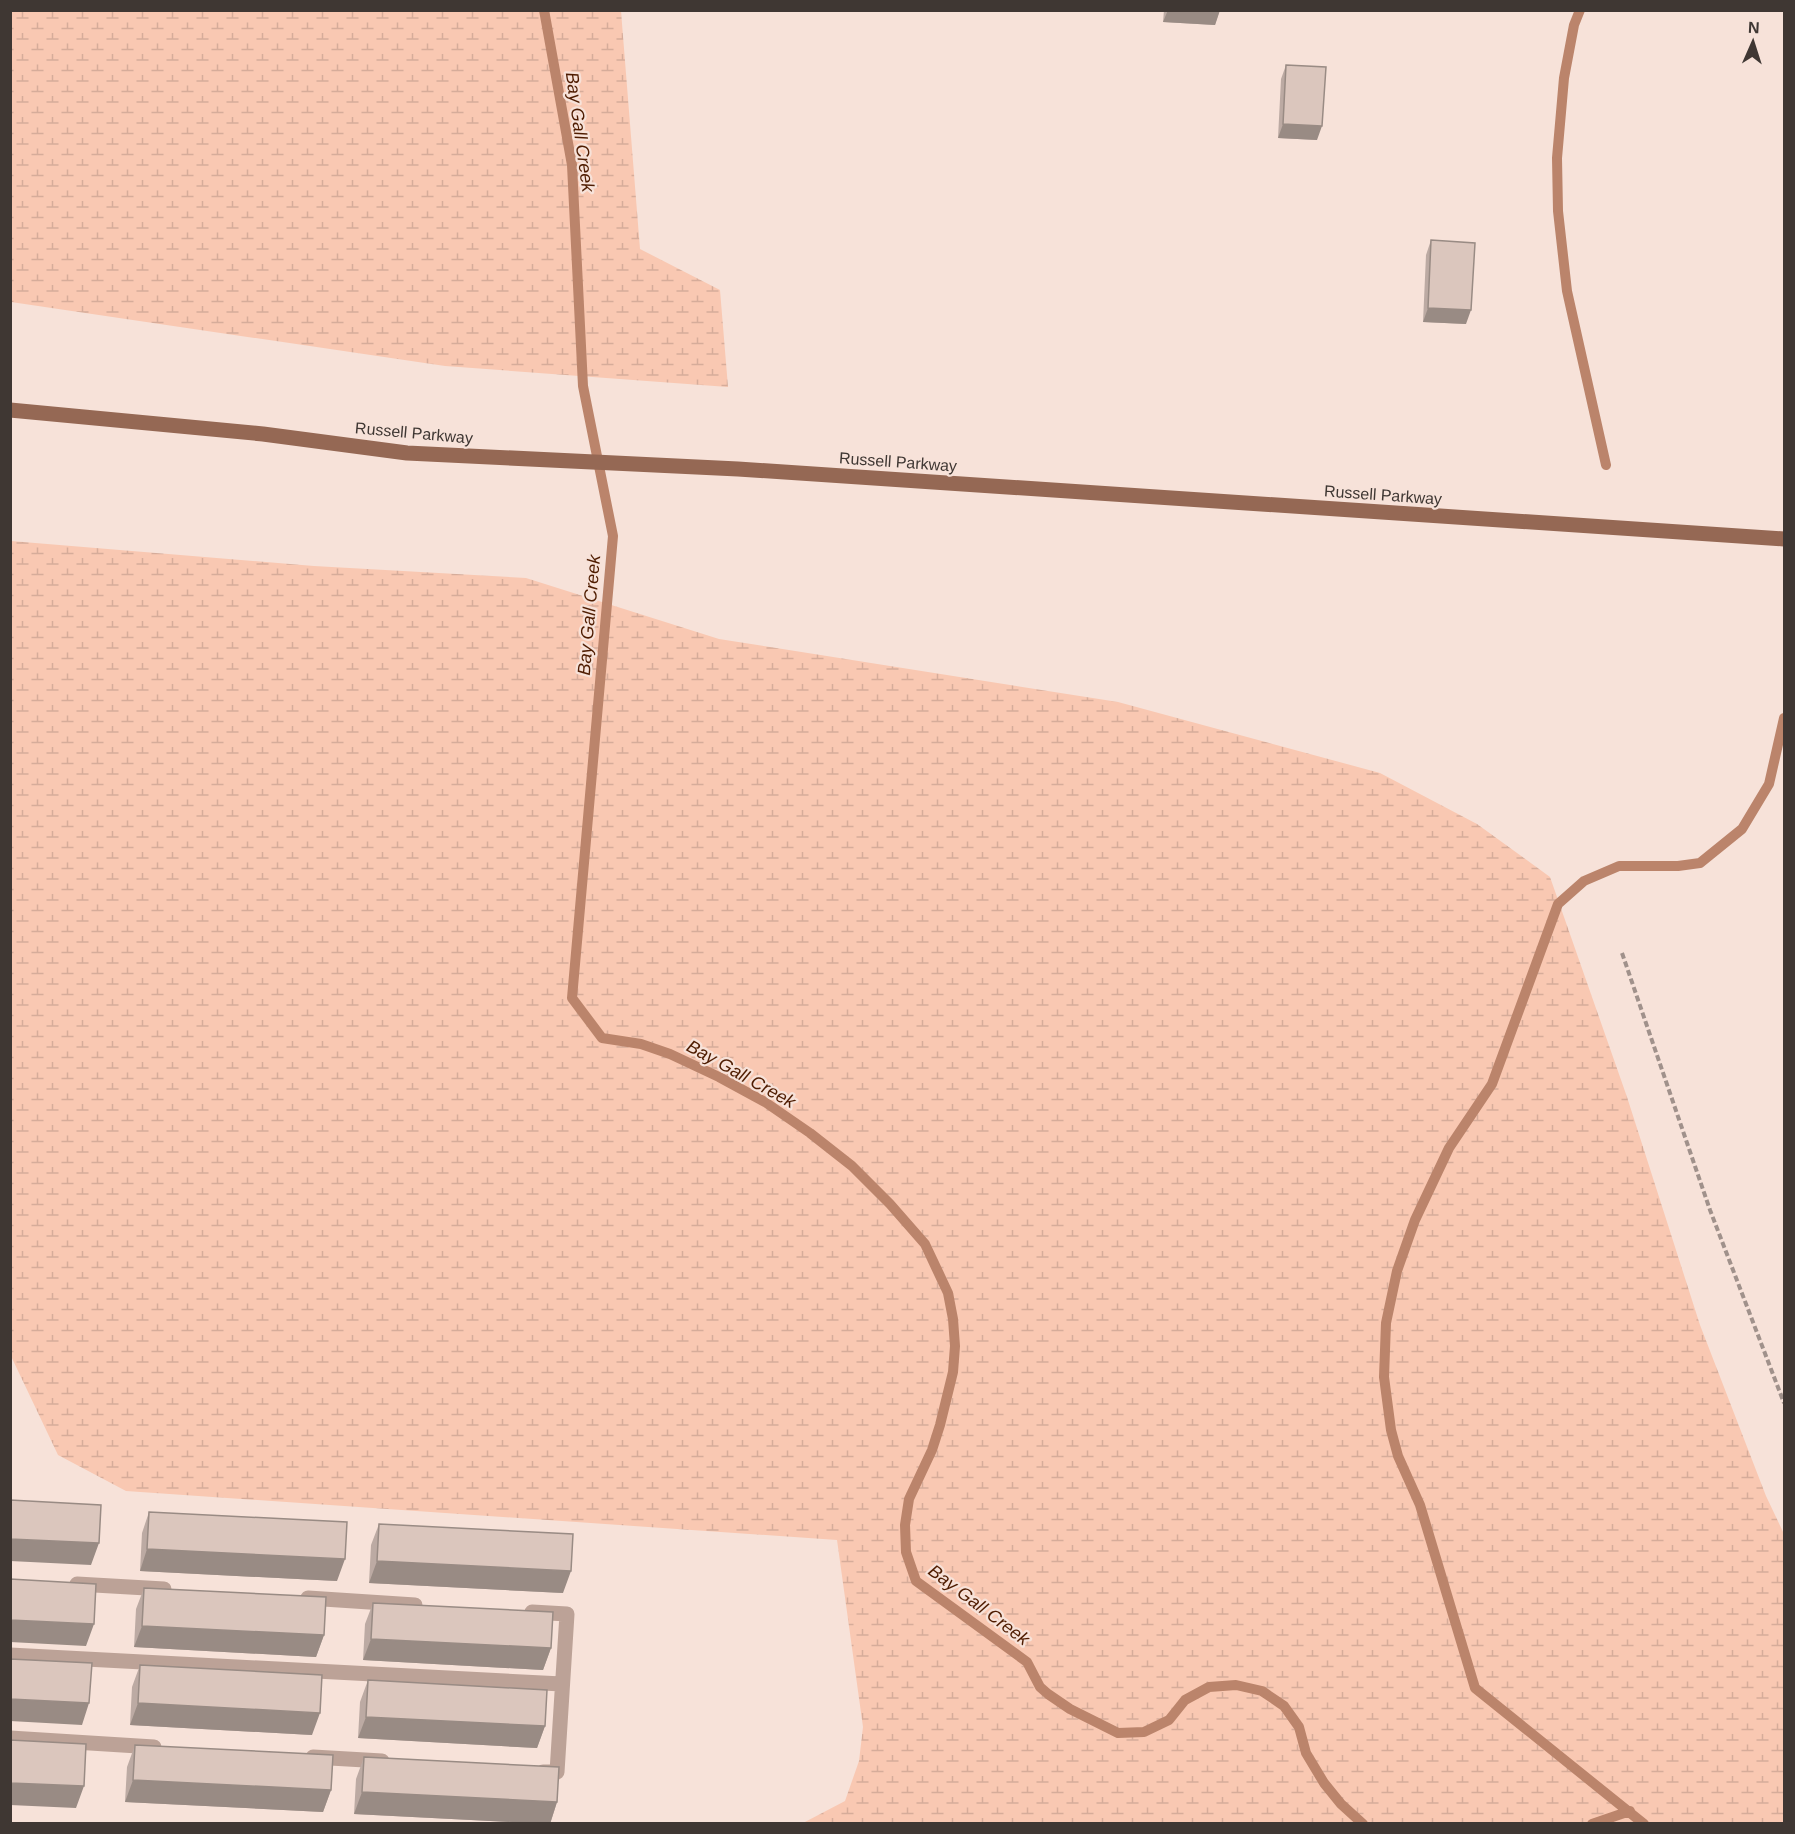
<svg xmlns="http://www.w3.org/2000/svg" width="1795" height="1834" font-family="Arial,sans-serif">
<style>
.wetland{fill:url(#wetland-marsh)}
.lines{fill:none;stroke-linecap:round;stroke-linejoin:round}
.stream{stroke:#bb846b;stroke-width:10}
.path{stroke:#a0918b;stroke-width:4;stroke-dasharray:6 3;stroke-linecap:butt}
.minor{stroke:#bca297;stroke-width:15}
.major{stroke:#956854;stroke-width:15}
.wall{fill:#bcaaa3}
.shaded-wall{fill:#998b84}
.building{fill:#dbc6bd;stroke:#998b84;stroke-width:1.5}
.labels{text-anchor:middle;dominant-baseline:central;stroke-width:4.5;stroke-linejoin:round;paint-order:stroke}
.street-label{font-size:16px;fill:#3f3733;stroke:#f7e2d9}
.water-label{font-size:18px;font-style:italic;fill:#4f1c01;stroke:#f7e2d9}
</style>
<defs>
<pattern id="wetland-marsh" width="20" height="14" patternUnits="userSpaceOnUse" patternTransform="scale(1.5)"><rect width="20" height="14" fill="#f9c8b2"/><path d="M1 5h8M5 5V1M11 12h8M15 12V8" fill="none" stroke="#d6ac9a"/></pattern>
</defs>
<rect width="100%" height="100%" fill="#f7e2d9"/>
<path class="wetland" d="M11 10 621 11 640 249 720 290 728 387 445 366 11 302Z
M11 541 314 566 526 578 719 639 1118 702 1380 773 1477 824 1550 877 1627 1097 1700 1325 1766 1496 1784 1534V1823H803L845 1801 859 1761 863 1727 837 1540 126 1491 58 1455 10 1354Z"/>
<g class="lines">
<path class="stream" d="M544 10 572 165 583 386 613 536 572 998 602 1038 641 1044 670 1054 719 1077 765 1102 810 1133 852 1166 890 1204 925 1244 948 1293 953 1319 955 1346 953 1372 940 1425 932 1450 909 1499 905 1525 906 1552 916 1581 1027 1662 1040 1687 1048 1694 1070 1709 1118 1733 1144 1732 1169 1720 1185 1700 1209 1687 1236 1685 1262 1691 1284 1706 1299 1727 1306 1753 1324 1783 1341 1804 1363 1824
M1580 10 1574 25 1564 78 1557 158 1558 211 1567 291 1606 465
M1592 1824 1630 1811
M1644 1824 1475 1688 1420 1505 1398 1456 1391 1430 1384 1377 1386 1323 1397 1271 1415 1220 1449 1148 1492 1084 1558 904 1584 881 1619 866H1678L1700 863 1742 829 1769 784 1784 718"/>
<path class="path" d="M1622 953 1710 1210 1784 1403"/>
<path class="minor" d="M77 1584 164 1589
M308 1598 415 1605
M532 1612 567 1614 557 1772H543
M10 1655 562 1684
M10 1738 154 1747
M313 1757 382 1761"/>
<path class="major" d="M10 410 263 434 407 453 738 469 1784 539"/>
</g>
<path class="wall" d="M1164 10H1220L1215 25 1163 22Z
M1286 65 1317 140 1278 138 1281 79Z
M1431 240 1466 324 1423 322 1426 255Z
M149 1512 337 1581 140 1571 142 1533Z
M379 1524 563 1593 369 1583 371 1545Z
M144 1588 324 1635 316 1657 134 1647 136 1609Z
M373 1603 551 1648 543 1670 363 1660 365 1624Z
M140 1665 312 1735 130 1725 132 1687Z
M368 1680 545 1726 537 1748 358 1738 360 1702Z
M135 1745 331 1790 323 1812 125 1802 127 1767Z
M364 1757 557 1802 550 1824 354 1814 356 1779Z"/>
<path class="shaded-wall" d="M1168 10H1220L1215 25 1163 22Z
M1283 124 1322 126 1317 140 1278 138Z
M1428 308 1471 310 1466 324 1423 322Z
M10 1539 99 1543 91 1565 10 1561Z
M147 1549 345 1559 337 1581 140 1571Z
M377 1561 571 1571 563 1593 369 1583Z
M10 1620 94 1624 86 1646 10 1642Z
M142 1626 324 1635 316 1657 134 1647Z
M371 1639 551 1648 543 1670 363 1660Z
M10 1699 89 1703 82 1725 10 1721Z
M138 1703 320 1713 312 1735 130 1725Z
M366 1717 545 1726 537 1748 358 1738Z
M133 1780 331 1790 323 1812 125 1802Z
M10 1783 84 1786 76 1808 10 1805Z
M362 1792 557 1802 550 1824 354 1814Z"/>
<path class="building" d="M1286 65 1326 67 1322 126 1283 124Z
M1431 240 1475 243 1471 310 1428 308Z
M10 1500 101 1505 99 1543 10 1539Z
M149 1512 347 1522 345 1559 147 1549Z
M379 1524 573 1534 571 1571 377 1561Z
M10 1579 96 1584 94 1624 10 1620Z
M144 1588 326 1597 324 1635 142 1626Z
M373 1603 553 1612 551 1648 371 1639Z
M10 1659 92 1663 89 1703 10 1699Z
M140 1665 322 1675 320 1713 138 1703Z
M368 1680 547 1690 545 1726 366 1717Z
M10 1740 86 1744 84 1786 10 1783Z
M135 1745 333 1755 331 1790 133 1780Z
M364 1757 559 1767 557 1802 362 1792Z"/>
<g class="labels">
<g class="street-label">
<text transform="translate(414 433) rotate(5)">Russell Parkway</text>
<text transform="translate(898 462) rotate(4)">Russell Parkway</text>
<text transform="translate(1383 495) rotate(4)">Russell Parkway</text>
</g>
<g class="water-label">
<text transform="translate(580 132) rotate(82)">Bay Gall Creek</text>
<text transform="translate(589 615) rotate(-85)">Bay Gall Creek</text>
<text transform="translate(741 1074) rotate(29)">Bay Gall Creek</text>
<text transform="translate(979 1605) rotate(37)">Bay Gall Creek</text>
</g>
</g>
<rect width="1795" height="1834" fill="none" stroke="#3f3733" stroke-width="24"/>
<g transform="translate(1753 42) rotate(3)" stroke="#f7e2d9" stroke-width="4.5" paint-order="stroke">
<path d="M0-4.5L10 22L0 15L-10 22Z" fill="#3f3733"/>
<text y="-9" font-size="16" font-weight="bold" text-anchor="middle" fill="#3f3733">N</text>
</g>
</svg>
